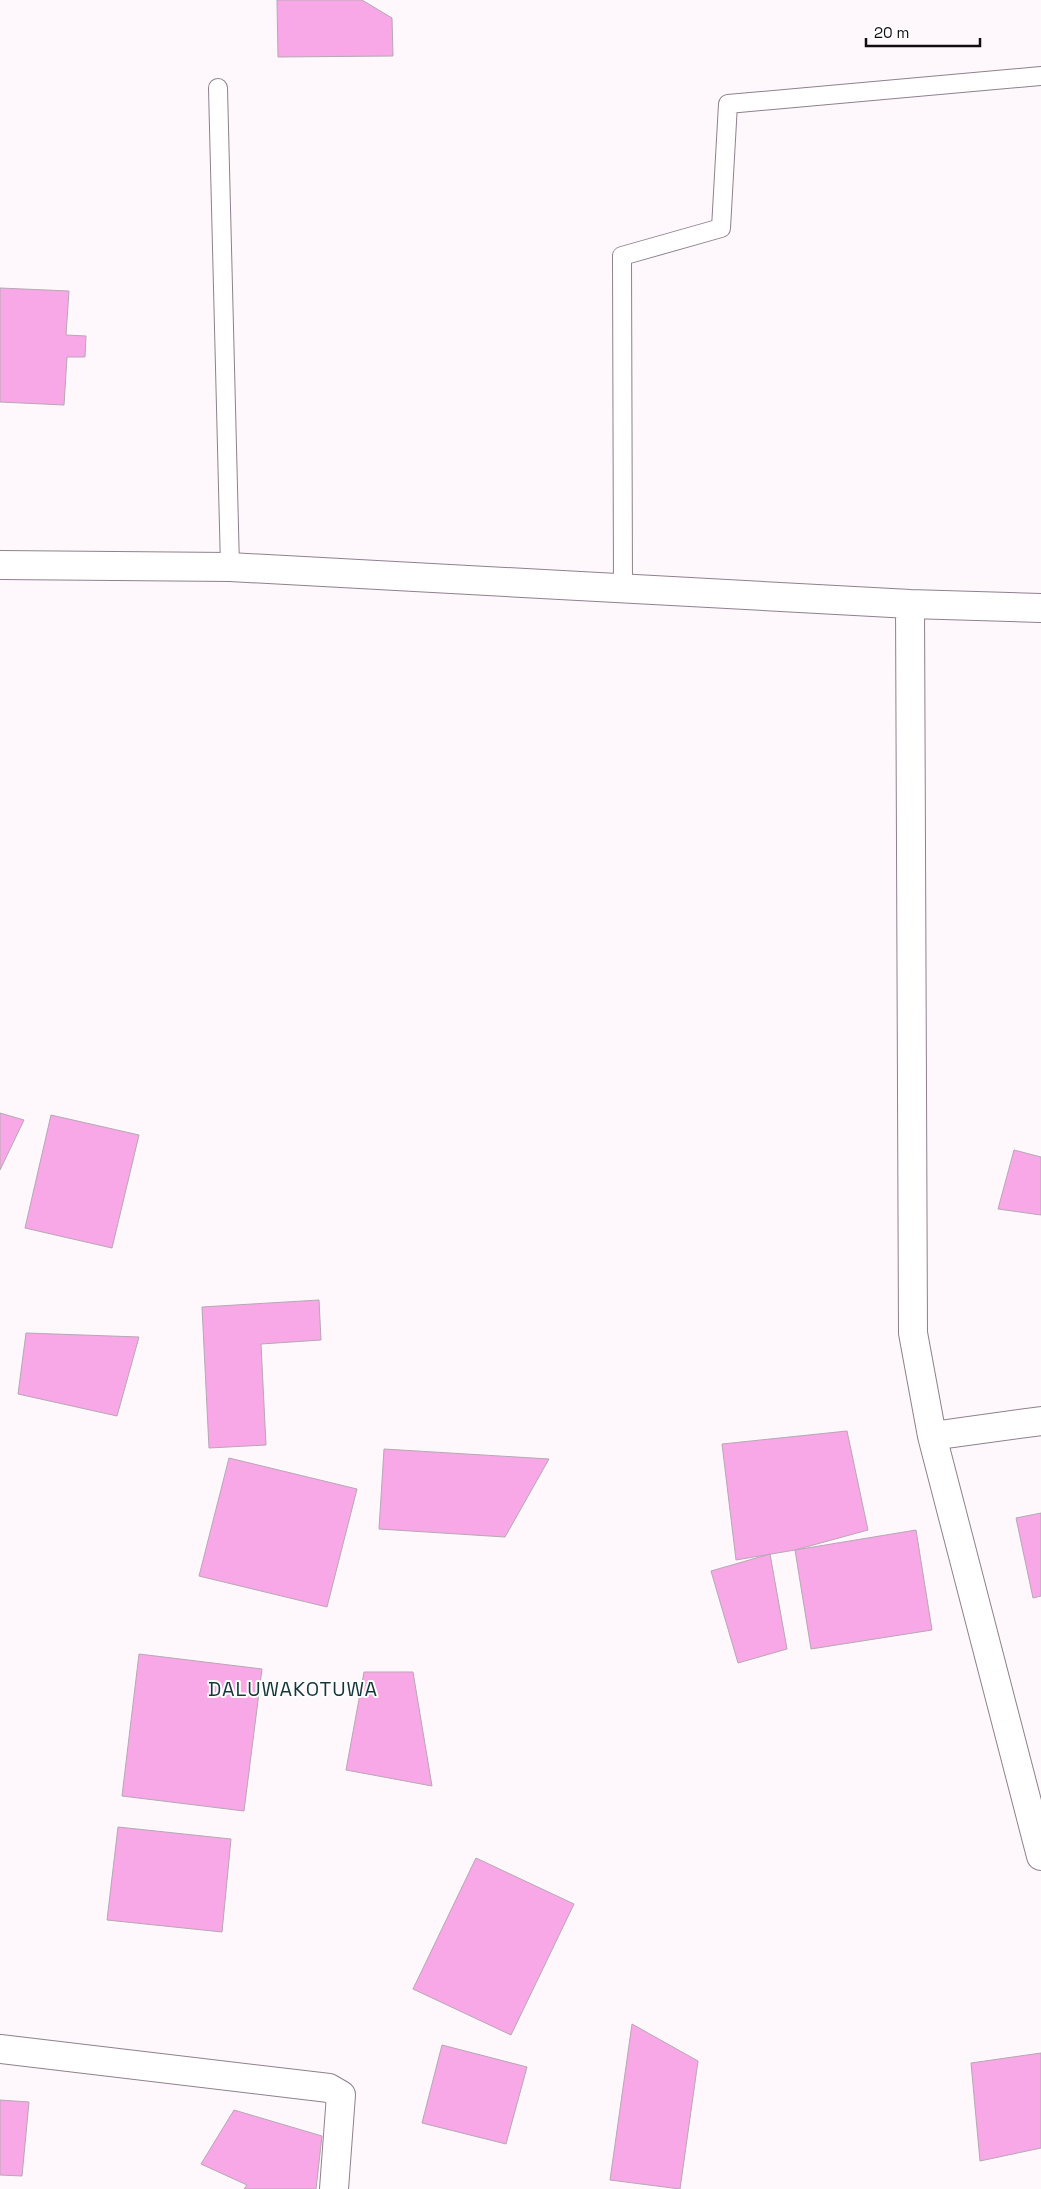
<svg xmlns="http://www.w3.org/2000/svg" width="1041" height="2189" font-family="'Space Grotesk',sans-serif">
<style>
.building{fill:#f8a8e7;stroke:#b7a7b3}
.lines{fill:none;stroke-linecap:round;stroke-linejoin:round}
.lane-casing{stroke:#8f808c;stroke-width:20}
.street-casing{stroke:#8f808c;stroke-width:30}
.lane{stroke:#fff;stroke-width:18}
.street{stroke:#fff;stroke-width:28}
.labels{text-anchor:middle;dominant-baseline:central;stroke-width:4;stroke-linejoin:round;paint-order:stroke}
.quarter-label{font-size:20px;letter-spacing:1px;fill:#15373b;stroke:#fff}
</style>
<rect width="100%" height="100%" fill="#fef8fd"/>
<path class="building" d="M277 0H362L392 18 393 56 278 57Z
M0 288 69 291 66 335 86 336 85 357H67L64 405 0 402Z
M0 1113 24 1120 0 1170Z
M51 1115 139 1135 112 1248 25 1228Z
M1014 1150 1041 1157V1215L998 1209Z
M319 1300 321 1340 261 1344 266 1445 209 1448 202 1307Z
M26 1333 139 1337 117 1416 18 1394Z
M847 1431 868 1530 795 1550 736 1560 722 1444Z
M384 1449 549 1459 505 1537 379 1529Z
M229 1458 357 1489 327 1607 199 1576Z
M1041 1513V1596L1033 1598 1016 1518Z
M916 1530 932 1630 811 1649 795 1550Z
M770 1554 787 1649 738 1663 711 1571Z
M139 1654 262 1669 244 1811 122 1796Z
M364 1672H413L432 1786 346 1770Z
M118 1827 231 1839 222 1932 107 1920Z
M476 1858 574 1904 511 2035 413 1989Z
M632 2024 698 2061 680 2189 610 2180Z
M442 2045 527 2067 506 2144 422 2123Z
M1041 2053V2148L980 2161 971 2063Z
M0 2100 29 2102 22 2176 0 2175Z
M234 2110 322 2136 316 2189H244L247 2185 201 2164Z"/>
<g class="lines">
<g class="lane-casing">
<path id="lane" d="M218 88 230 567
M623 587 622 256 721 228 728 104 1041 76"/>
</g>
<g class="street-casing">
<path id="street" d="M0 565 230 567 910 604 1041 608
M910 604 913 1333 932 1436 1041 1856
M932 1436 1041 1421
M0 2049 329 2088 341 2095 334 2189"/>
</g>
<use href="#lane" class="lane"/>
<use href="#street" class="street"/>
</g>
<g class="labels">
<g class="quarter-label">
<text x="293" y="1689">DALUWAKOTUWA</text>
</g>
</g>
<path d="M866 38v8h114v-8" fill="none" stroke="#120c10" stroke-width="2.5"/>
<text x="874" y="38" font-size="15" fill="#120c10" stroke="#ffffff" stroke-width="4" paint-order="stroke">20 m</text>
</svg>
